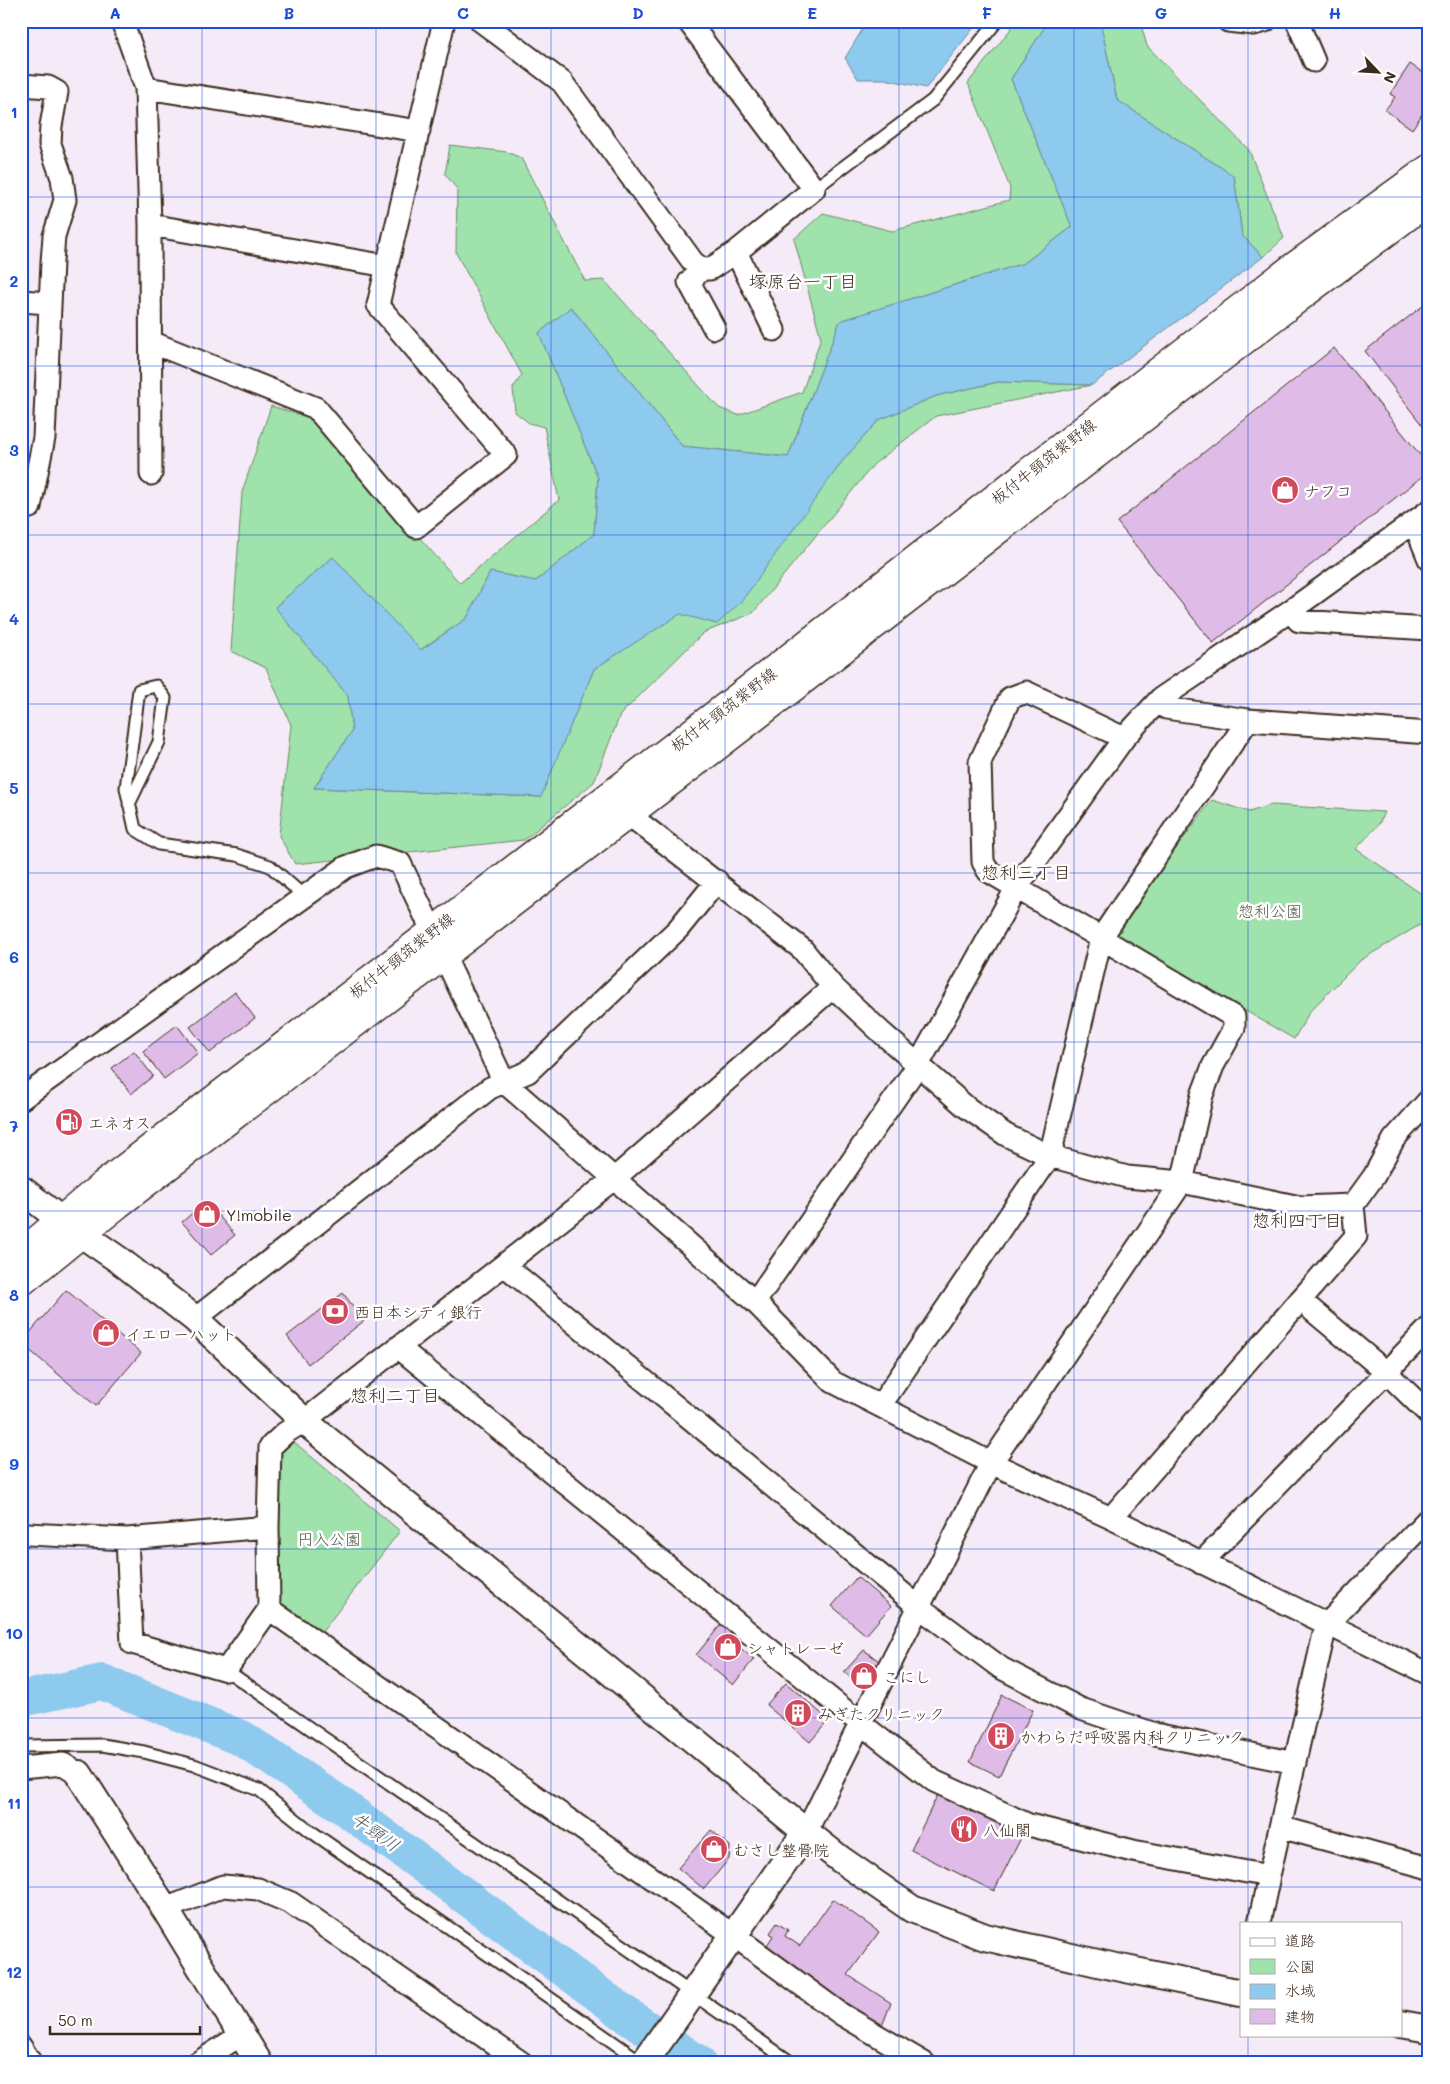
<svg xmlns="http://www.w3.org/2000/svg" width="1450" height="2084" font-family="Mali,'Klee One',sans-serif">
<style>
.green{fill:#9fe2ac;stroke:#6d8665}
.water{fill:#8ec9ee;stroke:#6d899b}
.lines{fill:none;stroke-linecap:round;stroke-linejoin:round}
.river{stroke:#8ec9ee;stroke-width:36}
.building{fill:#dfbce7;stroke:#3b2a1e}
.service-casing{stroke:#3b2a1e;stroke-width:15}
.minor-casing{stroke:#3b2a1e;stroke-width:25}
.tertiary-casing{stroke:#3b2a1e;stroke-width:30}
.secondary-casing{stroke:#3b2a1e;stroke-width:31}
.service{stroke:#fff;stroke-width:11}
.minor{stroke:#fff;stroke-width:21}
.tertiary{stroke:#fff;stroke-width:26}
.secondary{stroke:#fff;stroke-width:28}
.grid{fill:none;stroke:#1d4ed8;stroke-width:1;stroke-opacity:0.55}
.labels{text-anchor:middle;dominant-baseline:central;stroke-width:5;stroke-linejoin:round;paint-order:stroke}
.street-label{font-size:16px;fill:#3b2a1e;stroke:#fff}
.poi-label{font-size:16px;fill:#3b2a1e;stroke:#fff;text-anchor:start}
.park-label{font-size:16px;fill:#545842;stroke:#fff}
.neighbourhood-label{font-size:18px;fill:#3b2a1e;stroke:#fff}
.water-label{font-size:18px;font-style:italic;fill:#545a5c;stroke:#fff}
.neatline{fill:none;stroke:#1d4ed8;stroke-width:2}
.grid-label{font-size:16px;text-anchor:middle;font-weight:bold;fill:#1d4ed8}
</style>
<rect width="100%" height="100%" fill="#f5ebf8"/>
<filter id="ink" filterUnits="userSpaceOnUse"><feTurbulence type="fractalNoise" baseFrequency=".02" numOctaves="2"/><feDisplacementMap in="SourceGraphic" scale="10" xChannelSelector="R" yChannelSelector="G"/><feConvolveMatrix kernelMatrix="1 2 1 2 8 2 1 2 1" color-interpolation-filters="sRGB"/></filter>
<g filter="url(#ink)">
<path class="green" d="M1017 21H1055L1048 22 1011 79 1072 227 1024 263 840 321 788 457 682 446 571 307 539 333 598 478 594 534 536 581 490 572 467 618 420 650 333 557 275 607 348 696 352 731 314 788 540 797 594 669 680 613 717 624 844 459 879 420 936 396 998 382 1092 385 936 416 874 464 753 613 703 633 620 715 594 782 524 840 295 864 279 836 291 725 266 668 231 651 242 492 271 406 313 419 460 583 559 500 544 427 529 423 515 412 513 388 522 375 456 253 457 189 445 174 450 145 507 152 521 158 585 281 604 280 719 408 738 415 802 392 821 338 794 239 823 213 892 231 1009 200 1010 188 968 83Z
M1100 21H1140L1147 46 1249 150 1284 238 1263 257 1242 235 1234 176 1117 100Z
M1212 800 1249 812 1271 805 1384 812 1379 824 1356 849 1429 899 1428 920 1361 960 1310 1011 1294 1039 1118 937 1117 928Z
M294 1442 400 1531 321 1633 279 1603 277 1456Z"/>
<path class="water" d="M861 21H979L926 88 885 79H858L845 58 862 30Z
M1055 21H1100L1117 100 1234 176 1242 235 1263 257 1092 385 998 382 936 396 879 420 844 459 741 602 717 624 680 614 594 669 541 797 314 788 352 731 348 696 275 607 333 557 421 650 467 618 490 572 536 581 594 534 598 478 539 333 571 307 682 446 788 457 840 321 1024 263 1072 227 1011 79 1048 22Z"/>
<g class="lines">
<path class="river" d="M21 1699 102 1682 243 1739 337 1802 624 2013 698 2063"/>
</g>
<path class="building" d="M1410 64 1422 72 1426 66 1429 68V115L1428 116 1423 113 1412 129 1385 110 1395 97 1390 94Z
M1429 301V434L1365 351Z
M1334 348 1429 466V471L1213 643 1117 522Z
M235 992 255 1018 210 1053 190 1027Z
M177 1025 198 1053 164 1079 143 1051Z
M134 1051 153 1076 131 1094 112 1068Z
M206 1201 235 1235 211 1255 182 1222Z
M66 1290 141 1353 96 1406 21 1343Z
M343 1293 364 1321 308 1364 287 1336Z
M857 1577 891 1606 866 1635 832 1606Z
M723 1622 735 1632 729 1639 754 1659 733 1685 696 1655Z
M864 1650 879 1661 865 1690 844 1672Z
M786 1683 829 1720 810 1742 766 1705Z
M1002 1695 1033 1710 999 1776 970 1762Z
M939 1792 1023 1834 994 1891 911 1850Z
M711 1830 730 1846 729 1859 704 1889 678 1868Z
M833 1899 879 1932 848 1975 891 2003 882 2026 843 2001 767 1945 773 1936 770 1933 777 1923 788 1930 785 1936 800 1946Z"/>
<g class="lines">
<g class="service-casing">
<path id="service" d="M814 189 933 100 997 21
M129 804 159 742 165 698 156 686 139 690 126 788 135 829 159 844 237 855 270 866 305 897
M226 1670 792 2063
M21 1746 102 1745 144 1752 194 1765 259 1790 309 1830 643 2063"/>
</g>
<g class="minor-casing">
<path id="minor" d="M122 21 146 88 150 225 151 474
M481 21 562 82 693 262 702 269H710L736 252 814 189 688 21
M1228 21 1254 24 1265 21
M1297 21 1314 61
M21 85 48 87 57 92 51 126 50 144 62 178 65 200 54 236 52 262 44 438 30 507 21 508
M146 88 419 131
M150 225 387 266
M736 252 774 330
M702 269 689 282 714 328
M21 301 48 303
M151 342 316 408 416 527 506 455 378 305 444 21
M1429 511 1290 611 1160 699 1124 738 1017 887 918 1065 755 1302 833 1382 991 1463 1111 1518 1429 1674
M1414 522 1429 559
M1290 611 1299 621 1429 629
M1160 699 1166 708 1248 720 1429 733
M628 814 802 949 833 987 882 1033 966 1107 1006 1135 1050 1156 1127 1177 1182 1182 1300 1207 1353 1205 1374 1176 1394 1139 1429 1100
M21 1099 346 867 376 856 400 863 504 1082 755 1302
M504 1265 919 1607 1001 1668 1081 1709 1155 1734 1295 1763
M1300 1300 1386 1372 1429 1414
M195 1319 490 1088 528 1072 678 929 717 881
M398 1347 860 1723 934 1781 1029 1825 1133 1851 1269 1876 1259 1923
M880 1406 1050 1156 1101 938 1248 720
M1111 1518 1356 1236 1353 1205
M28 1534 127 1539 268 1527 270 1447 285 1433 304 1421 615 1178 833 987
M127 1539 132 1643 226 1670 269 1609 268 1527
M1201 1563 1429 1328
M269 1609 733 1935 841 2014 924 2063
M21 1768 63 1764 79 1774
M1280 1827 1429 1868
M806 1832 991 1463 1182 1182 1202 1095 1213 1066 1234 1028V1017L988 871 983 862 980 762 1010 698 1026 692 1124 738
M1269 1876 1326 1625 1429 1518
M165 1909 223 1886 258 1889 291 1903 522 2063
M21 2047 31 2063
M197 2063 241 2035"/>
</g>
<g class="tertiary-casing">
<path id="tertiary" d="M21 1189 61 1220 119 1260 195 1319 304 1421 806 1832 840 1859 912 1909 985 1937 1102 1964 1241 1993
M79 1774 165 1909 259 2063
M1401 2024 1429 2029
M644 2063 806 1832"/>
</g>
<g class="secondary-casing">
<path id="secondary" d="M21 1254 103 1185 771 672 1291 269 1429 169
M21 1282 118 1204 717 746 1314 286 1429 200"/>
</g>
<use href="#service" class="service"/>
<use href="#minor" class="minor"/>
<use href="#tertiary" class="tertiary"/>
<use href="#secondary" class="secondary"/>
</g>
</g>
<path class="grid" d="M202 21V2063M376 21V2063M551 21V2063M725 21V2063M899 21V2063M1074 21V2063M1248 21V1923M21 197H1429M21 366H1429M21 535H1429M21 704H1429M21 873H1429M21 1042H1429M21 1211H1429M21 1380H1429M21 1549H1429M21 1718H1429M21 1887H1429M1248 2035V2063"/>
<defs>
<g id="shop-disc" transform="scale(1.4375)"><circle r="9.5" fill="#d1495b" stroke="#fff"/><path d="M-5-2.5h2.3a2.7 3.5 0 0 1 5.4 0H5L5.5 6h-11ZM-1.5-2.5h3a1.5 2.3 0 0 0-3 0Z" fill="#fff"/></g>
<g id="fuel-disc" transform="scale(1.4375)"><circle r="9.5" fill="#d1495b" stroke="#fff"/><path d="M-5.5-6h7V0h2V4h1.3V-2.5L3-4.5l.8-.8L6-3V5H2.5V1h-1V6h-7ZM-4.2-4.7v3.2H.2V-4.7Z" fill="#fff"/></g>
<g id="bank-disc" transform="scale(1.4375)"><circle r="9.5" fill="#d1495b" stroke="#fff"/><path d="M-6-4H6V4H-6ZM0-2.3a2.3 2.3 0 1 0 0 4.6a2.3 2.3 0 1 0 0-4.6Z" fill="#fff"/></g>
<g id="building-disc" transform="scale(1.4375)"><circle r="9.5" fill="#d1495b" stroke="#fff"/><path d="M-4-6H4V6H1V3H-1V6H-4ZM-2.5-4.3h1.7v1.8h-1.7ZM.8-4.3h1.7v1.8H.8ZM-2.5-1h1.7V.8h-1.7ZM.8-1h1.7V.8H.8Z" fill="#fff"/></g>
<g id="restaurant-disc" transform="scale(1.4375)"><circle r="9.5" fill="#d1495b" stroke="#fff"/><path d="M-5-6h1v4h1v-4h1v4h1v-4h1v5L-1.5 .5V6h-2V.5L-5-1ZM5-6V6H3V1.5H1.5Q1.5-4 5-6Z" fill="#fff"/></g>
</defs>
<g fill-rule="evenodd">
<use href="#shop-disc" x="1285" y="490"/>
<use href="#fuel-disc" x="69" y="1122"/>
<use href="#shop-disc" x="207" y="1214"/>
<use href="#bank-disc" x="335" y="1311"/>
<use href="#shop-disc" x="106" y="1333"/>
<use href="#shop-disc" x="728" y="1647"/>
<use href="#shop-disc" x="864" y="1676"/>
<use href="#building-disc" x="798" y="1713"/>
<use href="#building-disc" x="1001" y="1736"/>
<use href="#restaurant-disc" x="964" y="1829"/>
<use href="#shop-disc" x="714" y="1849"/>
</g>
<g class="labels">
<g class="street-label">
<text transform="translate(1043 461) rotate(-38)">板付牛頸筑紫野線</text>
<text transform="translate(723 709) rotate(-37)">板付牛頸筑紫野線</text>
<text transform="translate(401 955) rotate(-38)">板付牛頸筑紫野線</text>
</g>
<g class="poi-label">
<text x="1304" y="490">ナフコ</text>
<text x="88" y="1122">エネオス</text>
<text x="226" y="1214">Y!mobile</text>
<text x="354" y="1311">西日本シティ銀行</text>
<text x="125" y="1333">イエローハット</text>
<text x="747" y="1647">シャトレーゼ</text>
<text x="883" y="1676">こにし</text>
<text x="817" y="1713">みぎたクリニック</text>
<text x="1020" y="1736">かわらだ呼吸器内科クリニック</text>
<text x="983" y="1829">八仙閣</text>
<text x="733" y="1849">むさし整骨院</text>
</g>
<g class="park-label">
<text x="1270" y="910">惣利公園</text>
<text x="329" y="1538">円入公園</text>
</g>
<g class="neighbourhood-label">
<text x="803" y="281">塚原台一丁目</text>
<text x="1026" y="872">惣利三丁目</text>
<text x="1297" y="1220">惣利四丁目</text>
<text x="395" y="1395">惣利二丁目</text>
</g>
<g class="water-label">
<text transform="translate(376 1831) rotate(36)">牛頸川</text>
</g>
</g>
<rect width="1450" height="2084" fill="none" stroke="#fff" stroke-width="55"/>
<rect x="1240" y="1922" width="162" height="115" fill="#ffffff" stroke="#b1aaa5"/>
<rect x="1250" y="1938" width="25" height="8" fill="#ffffff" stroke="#b1aaa5"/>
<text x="1285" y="1946" font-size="15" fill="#3b2a1e">道路</text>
<rect x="1250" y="1959" width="25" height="15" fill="#9fe2ac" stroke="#b1aaa5"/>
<text x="1285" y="1972" font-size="15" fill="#3b2a1e">公園</text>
<rect x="1250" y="1984" width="25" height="15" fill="#8ec9ee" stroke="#b1aaa5"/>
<text x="1285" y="1996" font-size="15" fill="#3b2a1e">水域</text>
<rect x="1250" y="2009" width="25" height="15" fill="#dfbce7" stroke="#b1aaa5"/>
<text x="1285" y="2022" font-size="15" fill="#3b2a1e">建物</text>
<g transform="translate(1378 72) rotate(115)" stroke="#ffffff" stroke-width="4" paint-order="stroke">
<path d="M0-4L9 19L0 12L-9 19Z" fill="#3b2a1e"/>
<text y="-8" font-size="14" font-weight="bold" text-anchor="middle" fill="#3b2a1e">N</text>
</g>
<path d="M50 2026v8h150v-8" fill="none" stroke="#3b2a1e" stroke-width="2.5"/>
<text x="58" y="2026" font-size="15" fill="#3b2a1e" stroke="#ffffff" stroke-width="4" paint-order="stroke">50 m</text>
<rect x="28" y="28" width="1394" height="2028" class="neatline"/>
<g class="grid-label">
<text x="115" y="19">A</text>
<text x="289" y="19">B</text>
<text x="463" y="19">C</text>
<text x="638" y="19">D</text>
<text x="812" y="19">E</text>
<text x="987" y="19">F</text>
<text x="1161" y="19">G</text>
<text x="1335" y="19">H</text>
<text x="14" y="118">1</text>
<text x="14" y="287">2</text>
<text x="14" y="456">3</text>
<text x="14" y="625">4</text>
<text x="14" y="794">5</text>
<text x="14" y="963">6</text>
<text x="14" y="1132">7</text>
<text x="14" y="1301">8</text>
<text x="14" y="1470">9</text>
<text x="14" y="1639">10</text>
<text x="14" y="1809">11</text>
<text x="14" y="1978">12</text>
</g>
</svg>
